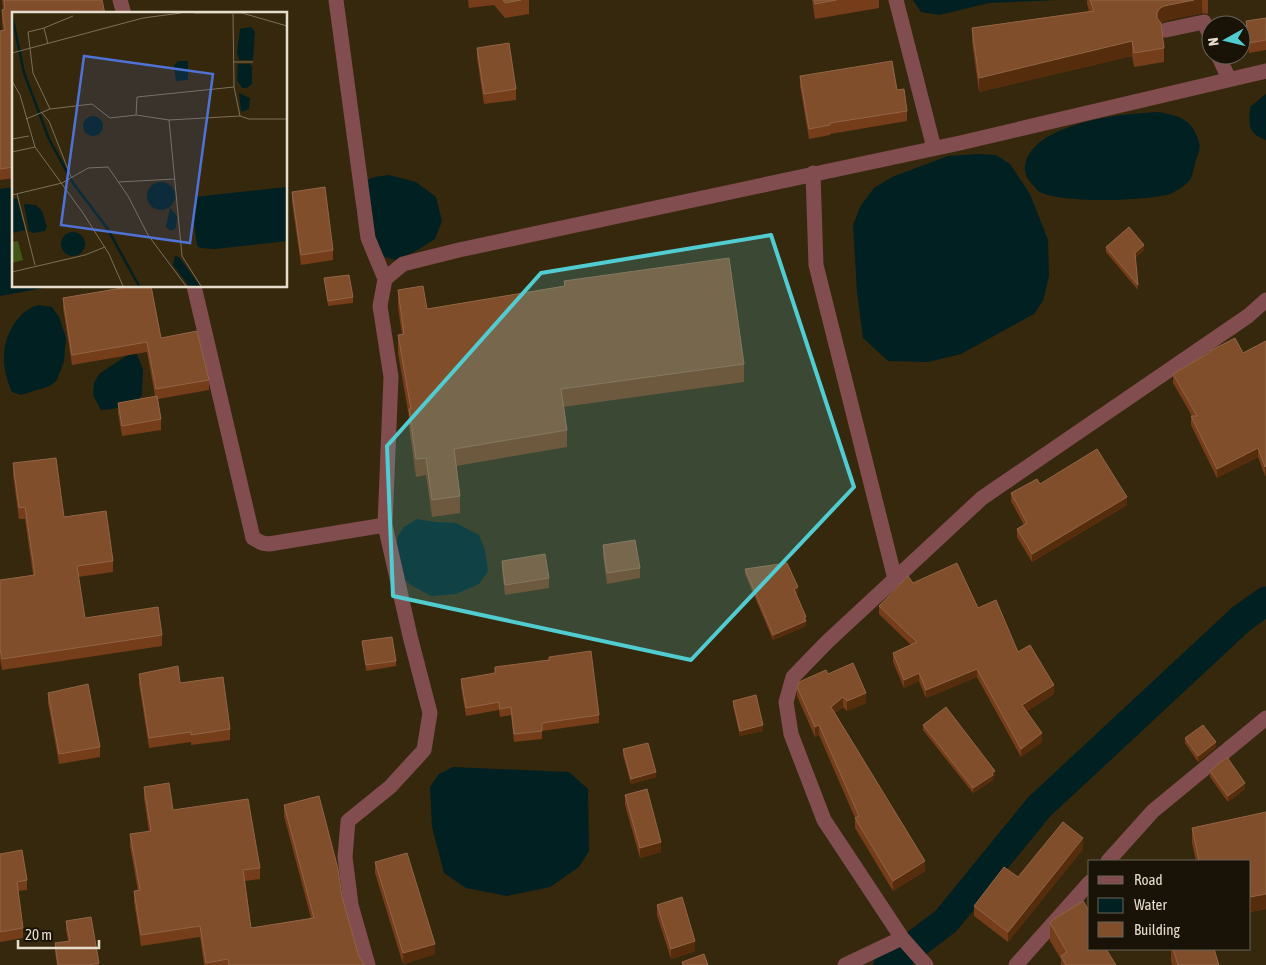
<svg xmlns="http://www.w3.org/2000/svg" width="1266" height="965" font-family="'Asap Condensed',sans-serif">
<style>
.water{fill:#002022}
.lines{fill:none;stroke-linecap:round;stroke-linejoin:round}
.canal{stroke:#002022;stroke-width:29}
.minor{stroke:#814d4e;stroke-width:15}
.wall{fill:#753d19}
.shaded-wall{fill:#562d0c}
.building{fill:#814e2c;stroke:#916545}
.marked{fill:#51ccd1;fill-opacity:0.2;stroke:#51ccd1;stroke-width:4;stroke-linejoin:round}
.inset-river{fill:none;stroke:#002022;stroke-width:2.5}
.inset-road{fill:none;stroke:#7c705a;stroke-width:1}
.view{fill:#4f72d5;fill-opacity:0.15;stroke:#4f72d5;stroke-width:2.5}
.inset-edge{fill:none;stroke:#e6ddcd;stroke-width:2.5}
</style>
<rect width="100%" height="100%" fill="#36280d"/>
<path class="water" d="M913 0H1058L989 3 939 15 921 12Z
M1266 94V140C1247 133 1249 125 1250 107Z
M1157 112C1178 115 1193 119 1199 142 1201 148 1198 154 1196 160 1194 166 1193 177 1189 181 1185 186 1175 192 1170 194 1146 201 1059 204 1038 191 1036 189 1033 185 1031 183 1016 166 1031 147 1047 137 1080 119 1120 114 1157 112Z
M978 154 996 155 1010 164 1030 194 1048 240 1049 276 1043 301 1034 314 961 354 928 362 888 361 863 338 857 292 853 225 861 205 874 188 892 177 948 156Z
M389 175 416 182 436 197 442 221 435 239 416 251 396 260 373 254C362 235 343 193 369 179 375 176 383 176 389 175Z
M14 187V286H54L0 296V189Z
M39 305 52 307 59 317 66 338 64 361 57 380 50 386 21 395 12 392C7 381 3 366 4 354 5 334 19 309 39 305Z
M135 350 143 369 142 395 136 403 112 409 101 410 93 395 94 383 99 374Z
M417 519 435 522 456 523 479 535 485 550 488 571 479 584 456 594 431 596 411 585 405 580 396 545 398 536 404 527Z
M453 767 569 772 588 789 589 851 579 867 550 887 507 896 466 888 444 873 432 827 430 787 439 774Z"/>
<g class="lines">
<path class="canal" d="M888 965 946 921 1039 807 1241 619 1266 601"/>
<path class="minor" d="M120 0 124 14
M336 0 368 238 385 279
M896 0 934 148
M1166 30 1204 22 1211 38
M1218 55 1229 79
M813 173 816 265 895 579
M194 286 253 538 262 543 269 544 385 525
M1108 861 1153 811 1266 718
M368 965 351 905 345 857 348 821 390 787 424 750 430 713 410 636 385 525 391 377 380 306 385 279 403 264 459 250 960 143 1266 71
M845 965 902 938
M926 965 902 938 824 820 791 734 786 702 793 677 827 642 982 498 1248 316 1266 300
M1016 965 1090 882"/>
</g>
<path class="wall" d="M2 0H102L14 14V178L0 180V31H3L2 21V10L3 9Z
M468 0H529V14L505 18 494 5 469 8Z
M812 0H879V8L815 19Z
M1087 0H1208V14L1202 13 1164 21 1161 23 1164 48V62L1134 67 1132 56 979 92 972 42V28L1089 11 1087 4Z
M1266 18V50L1249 53 1246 31V21Z
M477 48 516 89V100L484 104 477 58Z
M800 76 897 90 907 111V121L830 134V135L809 139 800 86Z
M292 192 333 250V260L301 265 292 202Z
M1106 247 1144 250 1135 258 1138 290 1106 252Z
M324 278 353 297V303L328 306Z
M564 281 744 364V382L563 407 567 430V447L456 466 460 496V513L432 517 426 475 416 477 409 427V417L398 353V335H402L398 307V290L427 309 564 286Z
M121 286H151L161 338 209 380V390L158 399 161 419V430L122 436 118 413V403L155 396 147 352 72 365 63 308V298L121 288Z
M1266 341V475L1265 476 1258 457 1217 478 1191 425V416H1192L1173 383V374L1210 352V351L1243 353Z
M13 463 64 517 113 561V572L78 577 85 618 162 635V646L2 670 0 659V580L33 575 25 519H19L13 475Z
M1040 484 1127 505 1032 562 1017 537V529L1024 525 1011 501V493Z
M603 545 640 568V578L607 584 603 555Z
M502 561 549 578V588L505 595 502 571Z
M745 569 798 592 796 593 806 617V626L773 640 745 574Z
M913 583 978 608 1054 694 1027 711 1042 742 1021 757 977 677 926 698 919 681 904 688 893 662V653L911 645 879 614V606Z
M362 641 396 661V666L366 671Z
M549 657 599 715V723L542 731V739L514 742 511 715 500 717 499 710 466 716 461 687V679L495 673V667L549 660Z
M139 674 180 683 230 729V740L191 745V742L149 748 139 684Z
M828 674 866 703 847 711 843 707 835 713 925 871 893 891 855 828V818L819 735 815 737 797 696V687Z
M48 693 100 747V757L59 764 48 703Z
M733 701 763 731 740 736 733 706Z
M923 725 995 776 993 777V780L973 793 923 730Z
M1185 738 1216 747 1198 762 1185 743Z
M623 749 656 777 631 784 623 755Z
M1210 771 1245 789 1228 802 1210 777Z
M144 787 173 810 260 868V879L245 881 251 928 311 918 284 816V805L342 897 359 957 364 965H204L200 937 141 946 134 902V891H138L130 846V834L149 832 144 798Z
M625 795 661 852 640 858 625 805Z
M1266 812V909L1250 912V861H1196L1192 843V828Z
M1083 849 1008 942 974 916V906L1018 877Z
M0 854 27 880V890L18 891 23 928V938L0 942Z
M375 862 435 954 403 964 375 873Z
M657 905 695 951 671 959 657 915Z
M66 921 99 963V965H57L55 952V943L68 941 66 930Z
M1050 923 1090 949 1116 965H1061V959L1050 941Z
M1171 949H1214L1219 965H1172L1171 960Z"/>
<path class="shaded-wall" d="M1194 0H1202V13L1164 21 1159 23 1157 28V13L1159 9 1164 6Z
M1132 41V56L979 92V78Z
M1144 245V250L1135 258V253Z
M1258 448V457L1217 478V469Z
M1266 466V475L1265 476V467Z
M1127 497V505L1032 562V554Z
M798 587V592L794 594V589Z
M806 617V626L773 640V635Z
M977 669V677L926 698V690Z
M919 673V681L904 688V680Z
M1054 685V694L1022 714V705Z
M866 693V703L847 711V701Z
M843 697V707L831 716V707Z
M763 725V731L740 736V731Z
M819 725V735L815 737V727Z
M1042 733V742L1021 757V749Z
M1216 742V747L1198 762V756Z
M995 771V776L993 777V780L973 793V788Z
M656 772V777L631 784V779Z
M1245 783V789L1228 802V796Z
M1083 838V849L1008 942V932Z
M661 842V852L640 858V848Z
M925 861V871L893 891V881Z
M1266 894V909L1250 912V897Z
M695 941V951L671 959V949Z
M435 944V954L403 964V953Z"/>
<path class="building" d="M4 0H102L105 14H14V167L0 169V31L5 30 2 10 5 9Z
M503 0H521L505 3Z
M814 0H836L815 4Z
M1090 0H1194L1164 6 1159 9 1157 13V18L1161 23 1164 48 1134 53 1132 41 979 78 972 28 1094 11Z
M1266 18V40L1249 43 1246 21Z
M509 43 516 89 484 94 477 48Z
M892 61 897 90 904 89 907 111 830 123V125L809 129 800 76Z
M325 187 333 250 301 255 292 192Z
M1129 227 1144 245 1135 253 1138 285 1106 247Z
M729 258 744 364 561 389 567 430 454 449 460 496 432 500 426 458 416 459 409 409H411L398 335 404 334 398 290 423 286 427 309 565 286 564 281Z
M349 275 353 297 328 301 324 278Z
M121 286H151L161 338 197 331 209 380 156 389 147 342 72 355 63 298 122 288Z
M1235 338 1243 353 1266 341V466L1265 467 1258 448 1217 469 1191 416H1197L1173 374 1210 352V351Z
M157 396 161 419 122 426 118 403Z
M1097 449 1127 497 1032 554 1017 529 1027 523 1011 493 1037 479 1040 484Z
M56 458 64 517 106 511 113 561 77 566 85 618 158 607 162 635 2 659 0 648V580L35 575 25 507 19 508 13 463Z
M635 540 640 568 607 573 603 545Z
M545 554 549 578 505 585 502 561Z
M787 563 798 587 794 589 806 617H804L806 621 773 635 745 569Z
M957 563 978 608 996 600 1018 652 1030 645 1054 685 1022 705 1042 733 1021 749 977 669 926 690 919 673 904 680 893 653 917 642 879 606 908 576 913 583Z
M392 637 396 661 366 665 362 641Z
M591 651 599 715 542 723V731L514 734 511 707 500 709 499 702 466 708 461 679 495 673V667L549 660V657Z
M853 663 866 693 847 701 843 697 831 707 925 861 893 881 855 818 859 816 819 725 815 727 797 687 799 682 826 670 828 674Z
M178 666 180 683 223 677 230 729 191 735V732L149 738 139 674Z
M88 684 100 747 59 754 48 693Z
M756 695 763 725 740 731 733 701Z
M946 707 995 771 992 773 993 775 973 788 923 725Z
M1203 725 1216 742 1198 756 1185 738Z
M648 743 656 772 631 779 623 749Z
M1227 757 1245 783 1228 796 1210 771Z
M169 783 173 810 248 799 260 868 243 870 251 928 314 918 284 805 319 796 338 869 342 897 359 957 363 962 364 965H229L228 959 206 963 200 926 141 935 134 891 140 890 130 834 151 831 144 787Z
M647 789 661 842 640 848 625 795Z
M1266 812V894L1250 897V861H1199L1192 828Z
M1063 822 1083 838 1008 932 974 906 1004 867 1018 877Z
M22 850 27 880 17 882 23 928 0 932V854Z
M407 853 435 944 403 953 375 862Z
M682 897 695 941 671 949 657 905Z
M1083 901 1090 912V949H1106L1116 965H1066L1061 956 1067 952 1050 923 1054 919Z
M91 917 99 963 88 965H58L55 943 70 941 66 921Z
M1173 949H1214L1219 965H1178Z
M704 954 708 965H683L682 962Z"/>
<path class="marked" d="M771 235 854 487 691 660 393 596 387 446 541 273Z"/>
<g transform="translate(12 12)">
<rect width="275" height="275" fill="#36280d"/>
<path d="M6 229 11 248 0 251V230Z" fill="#415717"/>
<path d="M239 15 243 20 241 48H227L225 41 228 17ZM166 49H176V68L164 69 162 53ZM226 52H238L240 55V72L235 76H230L225 68ZM227 81 238 86 237 97 229 100ZM71 114a10 10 0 1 1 20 0a10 10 0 1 1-20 0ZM135 184a14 14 0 1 1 28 0a14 14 0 1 1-28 0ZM275 175V229L203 237 188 236 185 233 182 210 183 185ZM5 186 13 218 0 221V187ZM12 192 24 193 30 199 35 215 33 219 21 221 17 219ZM158 196 165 204 164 216 159 219 154 215ZM49 232a12 12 0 1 1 24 0a12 12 0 1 1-24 0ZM163 244 167 245 188 274H177L161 253Z" fill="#002022"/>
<path class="inset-river" d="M0 3 12 61 37 127 61 171 95 216 127 274"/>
<path class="inset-road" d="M182 1H230L275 14M221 2 222 75 228 104 237 107H275M32 16 16 20 21 61 38 97 80 92 98 106 124 103 157 108 170 244 189 274M36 32 32 16 61 4M0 41 131 6 169 1M222 50H241M0 69 8 83 23 135 71 201 97 242 111 274M30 101 37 109 59 165M124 103 125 85 222 75M14 107 38 97M157 108 228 104M0 127 17 124M0 140 23 135M107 170 163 167M5 182 23 253M0 183 50 171 76 156 96 155 116 184 136 223 174 274M0 260 73 243 93 235"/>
<path class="view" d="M72 44 201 62 178 231 49 213Z"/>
<rect width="275" height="275" class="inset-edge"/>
</g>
<rect x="1088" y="860" width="162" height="90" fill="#191207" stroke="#6b6356"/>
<rect x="1098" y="876" width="25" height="8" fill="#814d4e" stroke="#6b6356"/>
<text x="1134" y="885" font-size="15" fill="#e6ddcd">Road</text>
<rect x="1098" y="898" width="25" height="15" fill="#002022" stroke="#6b6356"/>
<text x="1134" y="910" font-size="15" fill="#e6ddcd">Water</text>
<rect x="1098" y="922" width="25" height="15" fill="#814e2c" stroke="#6b6356"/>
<text x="1134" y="935" font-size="15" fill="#e6ddcd">Building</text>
<g transform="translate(1226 40) rotate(262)"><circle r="24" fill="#191207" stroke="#6b6356"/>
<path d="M0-4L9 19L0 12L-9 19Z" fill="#51ccd1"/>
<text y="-8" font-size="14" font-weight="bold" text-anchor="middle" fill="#e6ddcd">N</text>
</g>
<path d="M18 940v8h81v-8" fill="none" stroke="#e6ddcd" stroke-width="2.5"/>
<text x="25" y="940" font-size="15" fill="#e6ddcd" stroke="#191207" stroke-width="4" paint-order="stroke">20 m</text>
</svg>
